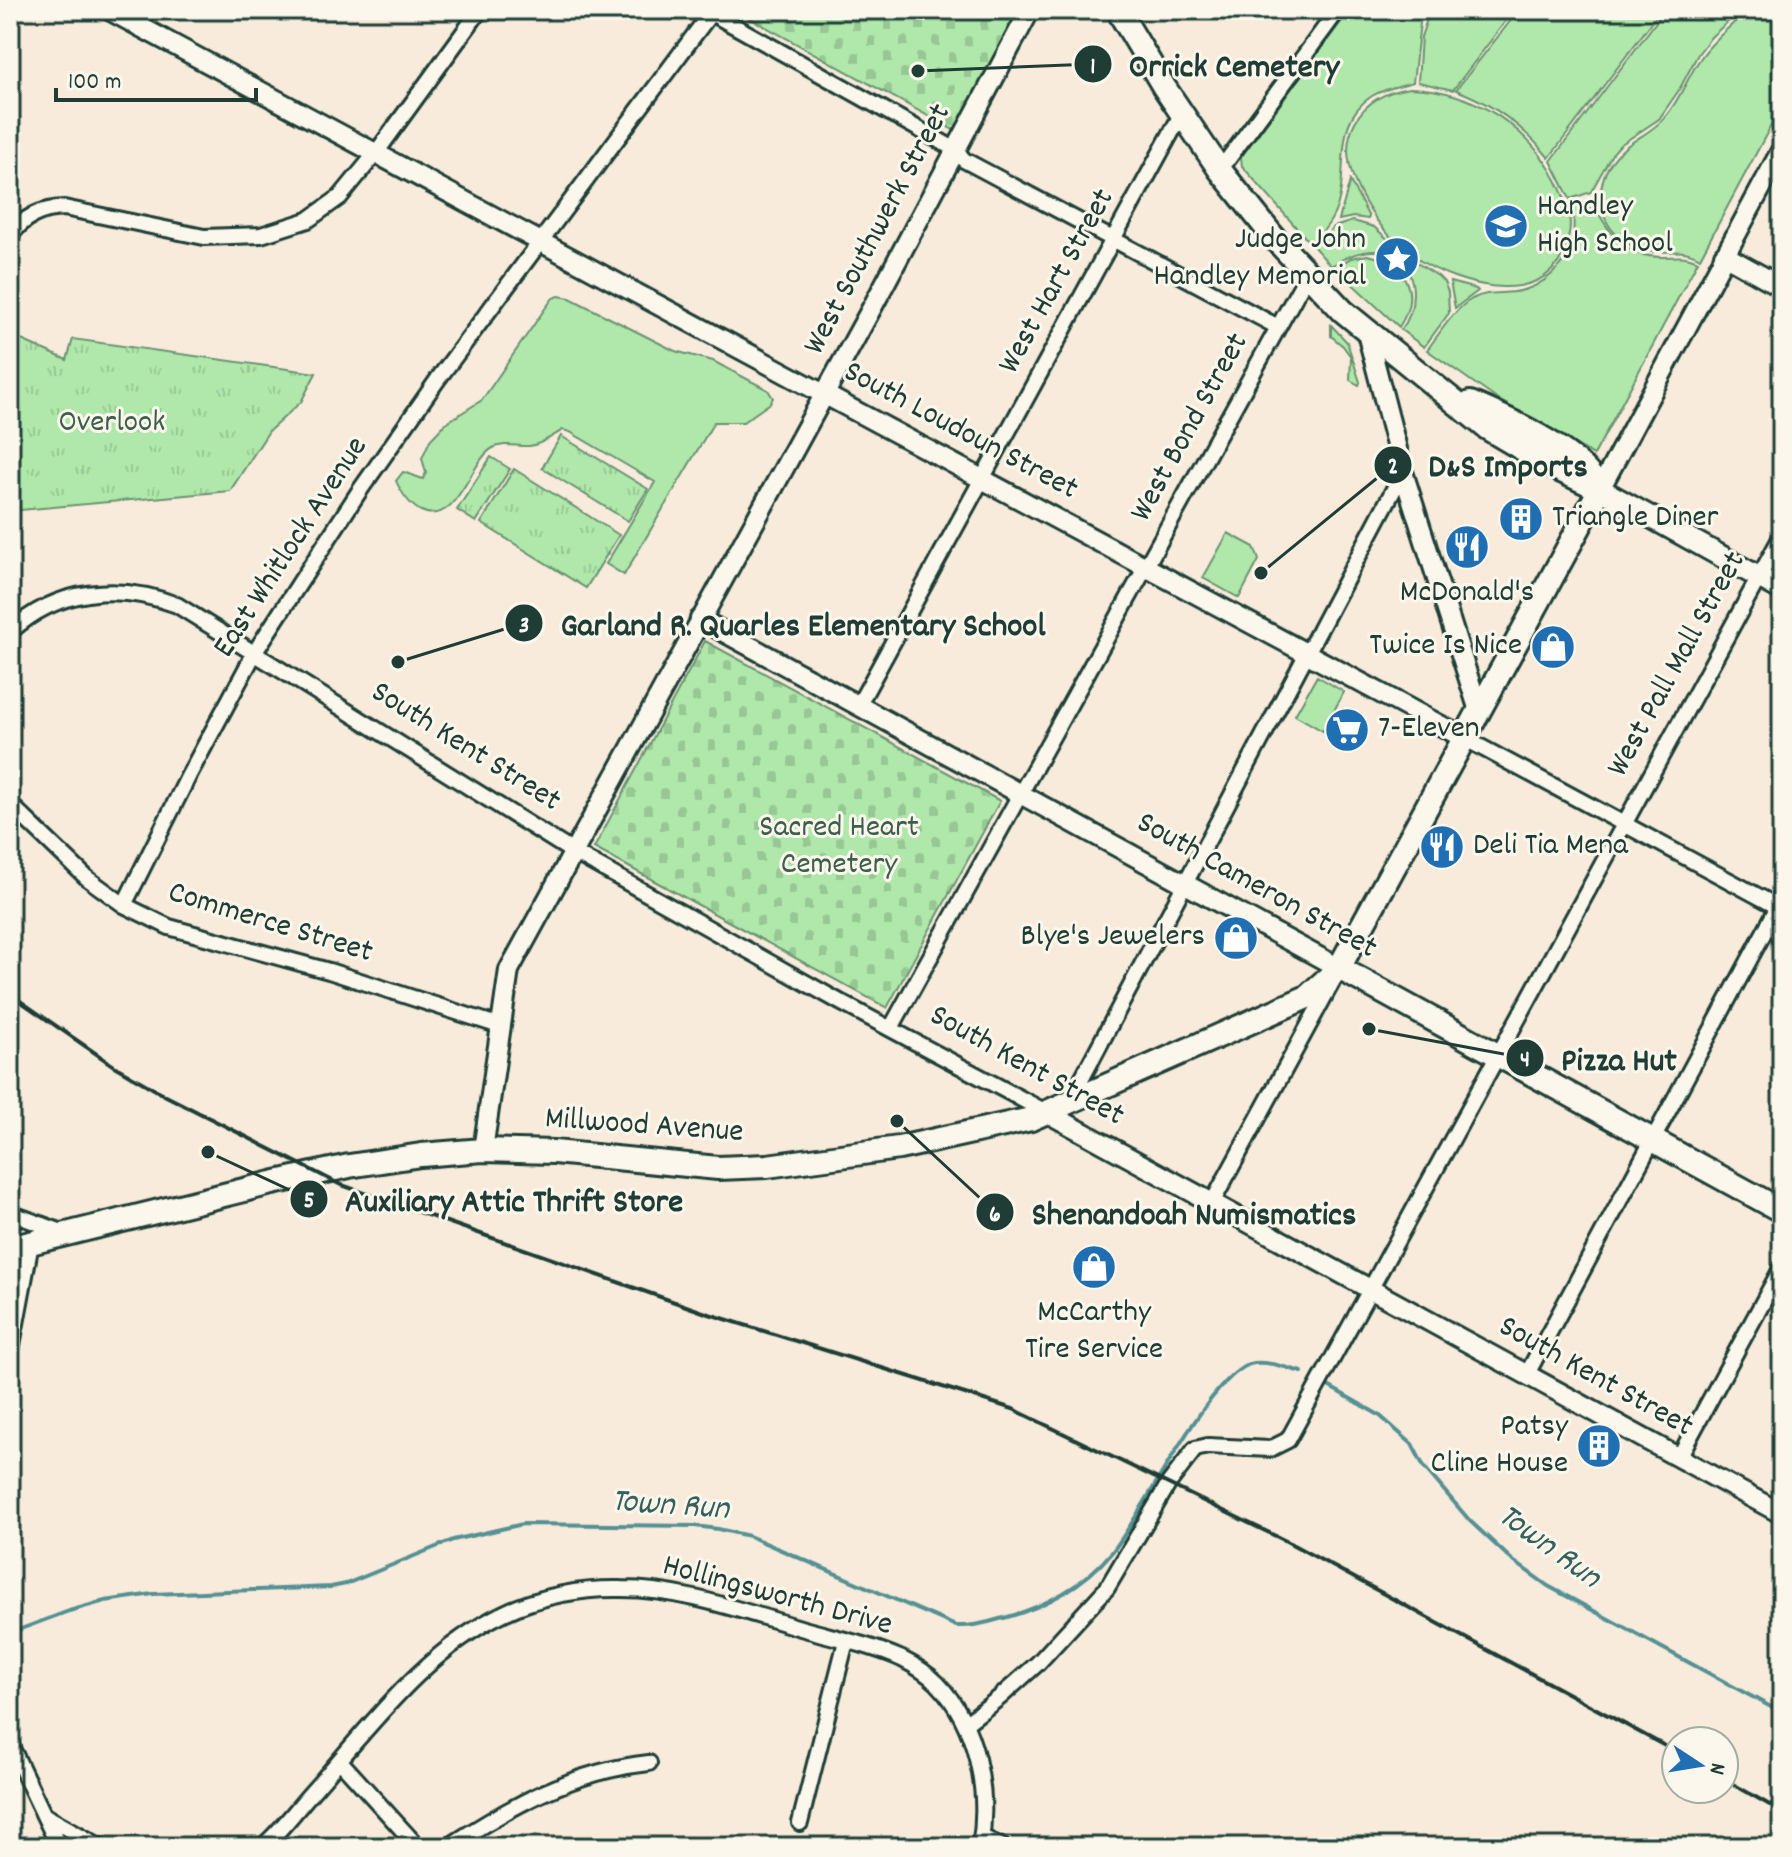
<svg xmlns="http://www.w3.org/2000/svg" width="1792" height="1857" font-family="Dekko,sans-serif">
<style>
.grass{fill:#b0e8ab;stroke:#689270;stroke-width:2}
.cemetery{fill:url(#cemetery-stones);stroke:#689270;stroke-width:2}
.park{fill:url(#park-tufts);stroke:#689270;stroke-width:2}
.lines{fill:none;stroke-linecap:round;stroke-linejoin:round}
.stream{stroke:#549093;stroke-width:4}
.minor-casing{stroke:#1f3d34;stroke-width:20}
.tertiary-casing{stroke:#1f3d34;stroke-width:24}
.secondary-casing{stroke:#1f3d34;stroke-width:26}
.primary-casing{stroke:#1f3d34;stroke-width:28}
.minor{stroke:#fbf7ec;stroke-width:14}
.tertiary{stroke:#fbf7ec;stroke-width:18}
.secondary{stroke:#fbf7ec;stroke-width:20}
.primary{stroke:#fbf7ec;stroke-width:22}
.rail{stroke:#1f3d34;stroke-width:4}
.labels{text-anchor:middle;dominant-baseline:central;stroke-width:6;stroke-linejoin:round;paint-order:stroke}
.poi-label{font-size:32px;fill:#1f3d34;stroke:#fbf7ec;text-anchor:start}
.street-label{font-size:32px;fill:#1f3d34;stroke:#fbf7ec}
.park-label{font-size:32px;fill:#3c5f4c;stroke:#fbf7ec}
.water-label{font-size:34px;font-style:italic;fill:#35605c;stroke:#fbf7ec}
.leader{fill:none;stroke:#1f3d34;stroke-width:3}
.callout-dot{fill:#1f3d34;stroke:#fbf7ec;stroke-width:3}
.mark-label{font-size:24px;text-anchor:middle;font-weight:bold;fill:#fff}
.callout-label{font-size:34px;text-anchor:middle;font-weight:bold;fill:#1f3d34;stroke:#fbf7ec;stroke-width:6;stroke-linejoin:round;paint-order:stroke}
</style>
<defs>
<pattern id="cemetery-stones" width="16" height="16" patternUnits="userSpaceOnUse" patternTransform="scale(2)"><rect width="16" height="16" fill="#b0e8ab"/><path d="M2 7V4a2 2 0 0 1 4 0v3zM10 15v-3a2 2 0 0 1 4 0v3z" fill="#97c894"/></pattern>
<pattern id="park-tufts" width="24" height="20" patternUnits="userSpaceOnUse" patternTransform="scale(2)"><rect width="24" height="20" fill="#b0e8ab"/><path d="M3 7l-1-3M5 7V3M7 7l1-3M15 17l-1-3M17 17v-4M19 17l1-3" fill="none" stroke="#97c894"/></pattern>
</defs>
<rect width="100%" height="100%" fill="#f8ebdc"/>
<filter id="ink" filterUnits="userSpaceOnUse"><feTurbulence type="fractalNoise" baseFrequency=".0125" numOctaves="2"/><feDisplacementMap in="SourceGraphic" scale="16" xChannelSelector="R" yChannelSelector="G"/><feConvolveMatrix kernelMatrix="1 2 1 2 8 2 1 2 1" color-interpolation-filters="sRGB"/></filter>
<g filter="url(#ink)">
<path class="grass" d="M1350 10H1425L1420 23 1413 82C1399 86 1385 88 1372 96 1324 127 1358 185 1327 226 1322 233 1316 239 1309 242L1242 166 1241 157Z
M1430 10H1514L1453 90 1418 82 1421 37Z
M1519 10H1661L1549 158C1523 126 1494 104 1456 90Z
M1665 10H1741L1711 37 1698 54 1679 90 1659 119 1620 145 1612 154 1591 192 1570 199 1551 161Z
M1747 10H1782V105L1700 258C1673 242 1653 263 1624 241 1593 219 1594 176 1621 151 1635 138 1653 132 1665 117 1680 100 1687 78 1700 59 1712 40 1731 27 1747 10Z
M1410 88C1475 90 1533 129 1560 188 1567 203 1572 217 1569 234 1556 314 1459 288 1413 256 1390 240 1372 217 1359 191 1348 168 1343 145 1355 122 1367 100 1387 91 1410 88Z
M1350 181 1369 217 1368 219 1353 217 1339 220Z
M1574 204 1597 210C1611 237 1628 257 1661 257 1676 257 1684 254 1698 261L1594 455 1494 397 1427 350C1440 333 1453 310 1472 299 1487 291 1499 294 1514 292 1544 288 1568 265 1573 235 1575 225 1572 214 1574 204Z
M1353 221 1374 227 1409 258 1438 276 1444 282 1448 292 1449 313 1424 347 1401 330C1416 311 1419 275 1398 259 1377 243 1349 254 1331 266L1313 246 1334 227Z
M1367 255C1406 262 1421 293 1399 327L1335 268 1351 258Z
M1450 282 1476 289 1478 291 1455 308Z
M559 296 570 298 675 351 713 361 768 390 773 398 769 404 743 422H714L624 575 606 564 655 482 570 432 563 430C552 436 542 444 530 446 517 447 505 442 493 448 470 460 457 530 419 510 409 504 400 491 396 481L403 472 423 479 426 473 422 458 430 440 446 423 482 400 544 310 553 298Z
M1331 325 1347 342 1360 382 1359 385 1350 380 1351 357 1343 346 1331 336Z
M1228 533 1254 547 1259 560 1239 598 1203 578Z
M1317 676 1344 692 1323 731 1295 715Z"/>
<path class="cemetery" d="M735 10H1023L957 132Z
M705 641 1000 801 887 1008 594 848Z"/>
<path class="park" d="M10 335 67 360 73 339 316 373 301 402 269 431 230 491 10 511Z
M561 436 648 489 628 521 542 468Z
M491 457 510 469 476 522 457 510Z
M514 469 619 535 586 588 481 523Z"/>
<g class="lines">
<path class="stream" d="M1323 1383 1379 1415 1412 1444 1424 1467 1470 1521 1512 1560 1548 1586 1782 1713
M10 1633 69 1611 105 1601 153 1594 331 1587 346 1584 453 1540 523 1524 695 1526 718 1529 749 1536 956 1626C974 1627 987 1622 1004 1618 1045 1607 1085 1585 1112 1552 1143 1515 1211 1370 1254 1363 1269 1361 1287 1368 1302 1372"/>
<g class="minor-casing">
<path id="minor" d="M706 10 956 150 964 160 1278 327
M1220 170 1338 10
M10 236C24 217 40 209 64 208L204 237 261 235 308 220 340 197 376 153 480 10
M10 632C57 588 119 583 177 605L573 852 840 1002 1044 1111
M858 706 1182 113
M1464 738 1782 909
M10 804 87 878 124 905 169 927 329 971 500 1026
M124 905 189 775 255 652 358 493 438 379 713 10
M891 1028 1307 275
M1080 1095 1081 1080 1403 472
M1212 1203 1336 975
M10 1213 65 1233
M10 1356 31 1243
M1527 1374 1782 899
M1679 1457 1782 1267
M965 1724 999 1698 1038 1663 1107 1588 1169 1483 1195 1449 1208 1446 1270 1449 1288 1440 1782 535
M10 1744 59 1847
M340 1761 418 1847
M44 1815 101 1847
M800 1823 846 1641
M982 1837 1003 1847
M262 1847C280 1832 295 1811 311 1793 368 1729 424 1651 504 1613 540 1596 582 1588 621 1589 684 1589 744 1612 804 1629 836 1638 871 1645 902 1659 914 1665 927 1673 937 1683 977 1724 990 1792 980 1847
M448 1847C511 1806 573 1771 649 1763"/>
</g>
<g class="tertiary-casing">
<path id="tertiary" d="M109 10 1464 738
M1724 255 1782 287
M1367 333 1403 472 1479 711
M1600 489 1782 149
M700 619 1339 968
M1044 1111 1782 1514
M483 1150 509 970 874 304 1030 10"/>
</g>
<g class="secondary-casing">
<path id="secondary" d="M1600 489 1782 590"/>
</g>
<g class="primary-casing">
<path id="primary" d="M1118 10 1164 87 1220 170 1275 239 1343 311 1487 428 1555 468 1600 489
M1470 403C1508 419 1571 447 1595 482
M1339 968 1782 1211
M10 1248 272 1183 349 1166 421 1155 483 1150 554 1152 718 1168 767 1166 899 1148 1031 1119 1307 997 1339 968 1600 489"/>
</g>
<use href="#minor" class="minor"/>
<use href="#tertiary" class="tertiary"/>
<use href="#secondary" class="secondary"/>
<use href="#primary" class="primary"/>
<path class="rail" d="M10 994 114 1066 166 1096 339 1184 706 1313 1013 1409 1286 1541 1676 1752
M1724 1779 1782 1812"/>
</g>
</g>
<defs>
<g id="school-disc" transform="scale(2.3)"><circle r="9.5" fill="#1f6fb2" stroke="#fbf7ec"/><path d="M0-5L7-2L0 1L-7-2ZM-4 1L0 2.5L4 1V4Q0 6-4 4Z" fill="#fff"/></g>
<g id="sight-disc" transform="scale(2.3)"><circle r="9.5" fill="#1f6fb2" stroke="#fbf7ec"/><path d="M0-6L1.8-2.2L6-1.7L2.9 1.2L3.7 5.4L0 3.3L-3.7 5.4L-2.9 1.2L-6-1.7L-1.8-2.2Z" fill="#fff"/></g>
<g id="building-disc" transform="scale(2.3)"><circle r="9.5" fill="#1f6fb2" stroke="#fbf7ec"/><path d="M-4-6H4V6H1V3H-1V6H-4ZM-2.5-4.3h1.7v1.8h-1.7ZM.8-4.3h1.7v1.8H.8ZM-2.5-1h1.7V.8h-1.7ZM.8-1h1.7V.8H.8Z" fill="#fff"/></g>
<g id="restaurant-disc" transform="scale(2.3)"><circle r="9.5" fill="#1f6fb2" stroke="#fbf7ec"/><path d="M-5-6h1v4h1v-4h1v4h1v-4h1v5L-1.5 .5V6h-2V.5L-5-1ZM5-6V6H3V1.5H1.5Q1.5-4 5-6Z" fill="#fff"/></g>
<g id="shop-disc" transform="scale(2.3)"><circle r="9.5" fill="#1f6fb2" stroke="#fbf7ec"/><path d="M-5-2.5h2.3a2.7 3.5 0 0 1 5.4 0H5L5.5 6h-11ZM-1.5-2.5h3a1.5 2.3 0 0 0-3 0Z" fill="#fff"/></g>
<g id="supermarket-disc" transform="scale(2.3)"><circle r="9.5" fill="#1f6fb2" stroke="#fbf7ec"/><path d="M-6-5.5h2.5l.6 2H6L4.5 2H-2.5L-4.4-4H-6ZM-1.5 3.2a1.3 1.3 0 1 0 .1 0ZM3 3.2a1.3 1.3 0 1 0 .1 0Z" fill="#fff"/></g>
</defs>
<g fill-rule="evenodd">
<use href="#school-disc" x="1506" y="226"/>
<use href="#sight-disc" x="1397" y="259"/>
<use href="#building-disc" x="1521" y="519"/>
<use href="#restaurant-disc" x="1467" y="547"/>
<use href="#shop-disc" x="1553" y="647"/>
<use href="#supermarket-disc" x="1347" y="730"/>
<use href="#restaurant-disc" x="1442" y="847"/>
<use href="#shop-disc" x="1236" y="938"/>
<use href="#shop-disc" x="1094" y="1267"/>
<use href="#building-disc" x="1599" y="1446"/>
</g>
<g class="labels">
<g class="poi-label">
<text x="1537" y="208">Handley<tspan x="1537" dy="37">High School</tspan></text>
<text x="1366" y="241" text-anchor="end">Judge John<tspan x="1366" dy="37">Handley Memorial</tspan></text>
<text x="1552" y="519">Triangle Diner</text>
<text x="1467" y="594" text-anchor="middle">McDonald's</text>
<text x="1522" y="647" text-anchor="end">Twice Is Nice</text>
<text x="1378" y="730">7-Eleven</text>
<text x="1473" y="847">Deli Tia Mena</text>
<text x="1205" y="938" text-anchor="end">Blye's Jewelers</text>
<text x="1094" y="1314" text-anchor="middle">McCarthy<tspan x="1094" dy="37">Tire Service</tspan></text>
<text x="1568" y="1428" text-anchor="end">Patsy<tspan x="1568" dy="37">Cline House</tspan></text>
</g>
<g class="street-label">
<text transform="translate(879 230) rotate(-62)">West Southwerk Street</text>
<text transform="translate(1058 282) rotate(-61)">West Hart Street</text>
<text transform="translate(1191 428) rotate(-61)">West Bond Street</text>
<text transform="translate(960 432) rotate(28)">South Loudoun Street</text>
<text transform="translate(292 548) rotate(-57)">East Whitlock Avenue</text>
<text transform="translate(1678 665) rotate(-61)">West Pall Mall Street</text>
<text transform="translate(465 748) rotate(32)">South Kent Street</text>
<text transform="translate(1256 887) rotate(29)">South Cameron Street</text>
<text transform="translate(270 924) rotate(17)">Commerce Street</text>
<text transform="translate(1026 1067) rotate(29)">South Kent Street</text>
<text transform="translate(644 1127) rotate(4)">Millwood Avenue</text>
<text transform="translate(1595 1378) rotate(29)">South Kent Street</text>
<text transform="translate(777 1597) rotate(15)">Hollingsworth Drive</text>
</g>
<g class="park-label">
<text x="112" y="424">Overlook</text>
<text x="839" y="829">Sacred Heart<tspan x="839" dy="37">Cemetery</tspan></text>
</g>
<g class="water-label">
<text transform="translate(670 1507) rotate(4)">Town Run</text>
<text transform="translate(1548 1548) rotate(36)">Town Run</text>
</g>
</g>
<path class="leader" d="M918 71L1093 64M1261 573L1393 465M398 662L524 623M1369 1029L1525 1058M208 1152L309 1199M897 1121L995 1212"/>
<g class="callout-dot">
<circle cx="918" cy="71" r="8"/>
<circle cx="1261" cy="573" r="8"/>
<circle cx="398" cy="662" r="8"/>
<circle cx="1369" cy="1029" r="8"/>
<circle cx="208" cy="1152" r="8"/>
<circle cx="897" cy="1121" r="8"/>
<circle cx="1093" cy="64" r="20"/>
<circle cx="1393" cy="465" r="20"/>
<circle cx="524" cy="623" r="20"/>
<circle cx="1525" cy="1058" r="20"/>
<circle cx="309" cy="1199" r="20"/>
<circle cx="995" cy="1212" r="20"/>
</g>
<g class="mark-label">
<text x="1093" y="73">1</text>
<text x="1393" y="473">2</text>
<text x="524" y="632">3</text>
<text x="1525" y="1066">4</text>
<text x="309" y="1207">5</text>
<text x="995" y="1221">6</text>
</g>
<g class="callout-label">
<text x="1234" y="76">Orrick Cemetery</text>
<text x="1508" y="476">D&amp;S Imports</text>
<text x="803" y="635">Garland R. Quarles Elementary School</text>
<text x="1619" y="1070">Pizza Hut</text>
<text x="514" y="1211">Auxiliary Attic Thrift Store</text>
<text x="1194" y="1224">Shenandoah Numismatics</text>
</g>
<rect width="1792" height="1857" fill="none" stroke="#fbf7ec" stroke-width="40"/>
<rect x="20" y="20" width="1752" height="1817" fill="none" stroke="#1f3d34" stroke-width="3" filter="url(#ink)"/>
<g transform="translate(1700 1765) rotate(102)"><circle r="38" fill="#fbf7ec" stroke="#a3ada2" stroke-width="2"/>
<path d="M0-6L14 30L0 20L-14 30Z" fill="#1f6fb2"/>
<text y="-12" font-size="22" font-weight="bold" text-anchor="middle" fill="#1f3d34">N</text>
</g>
<path d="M56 88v12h200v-12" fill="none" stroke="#1f3d34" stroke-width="4"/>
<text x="68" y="88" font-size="24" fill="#1f3d34" stroke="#fbf7ec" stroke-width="6" paint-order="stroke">100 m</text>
</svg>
